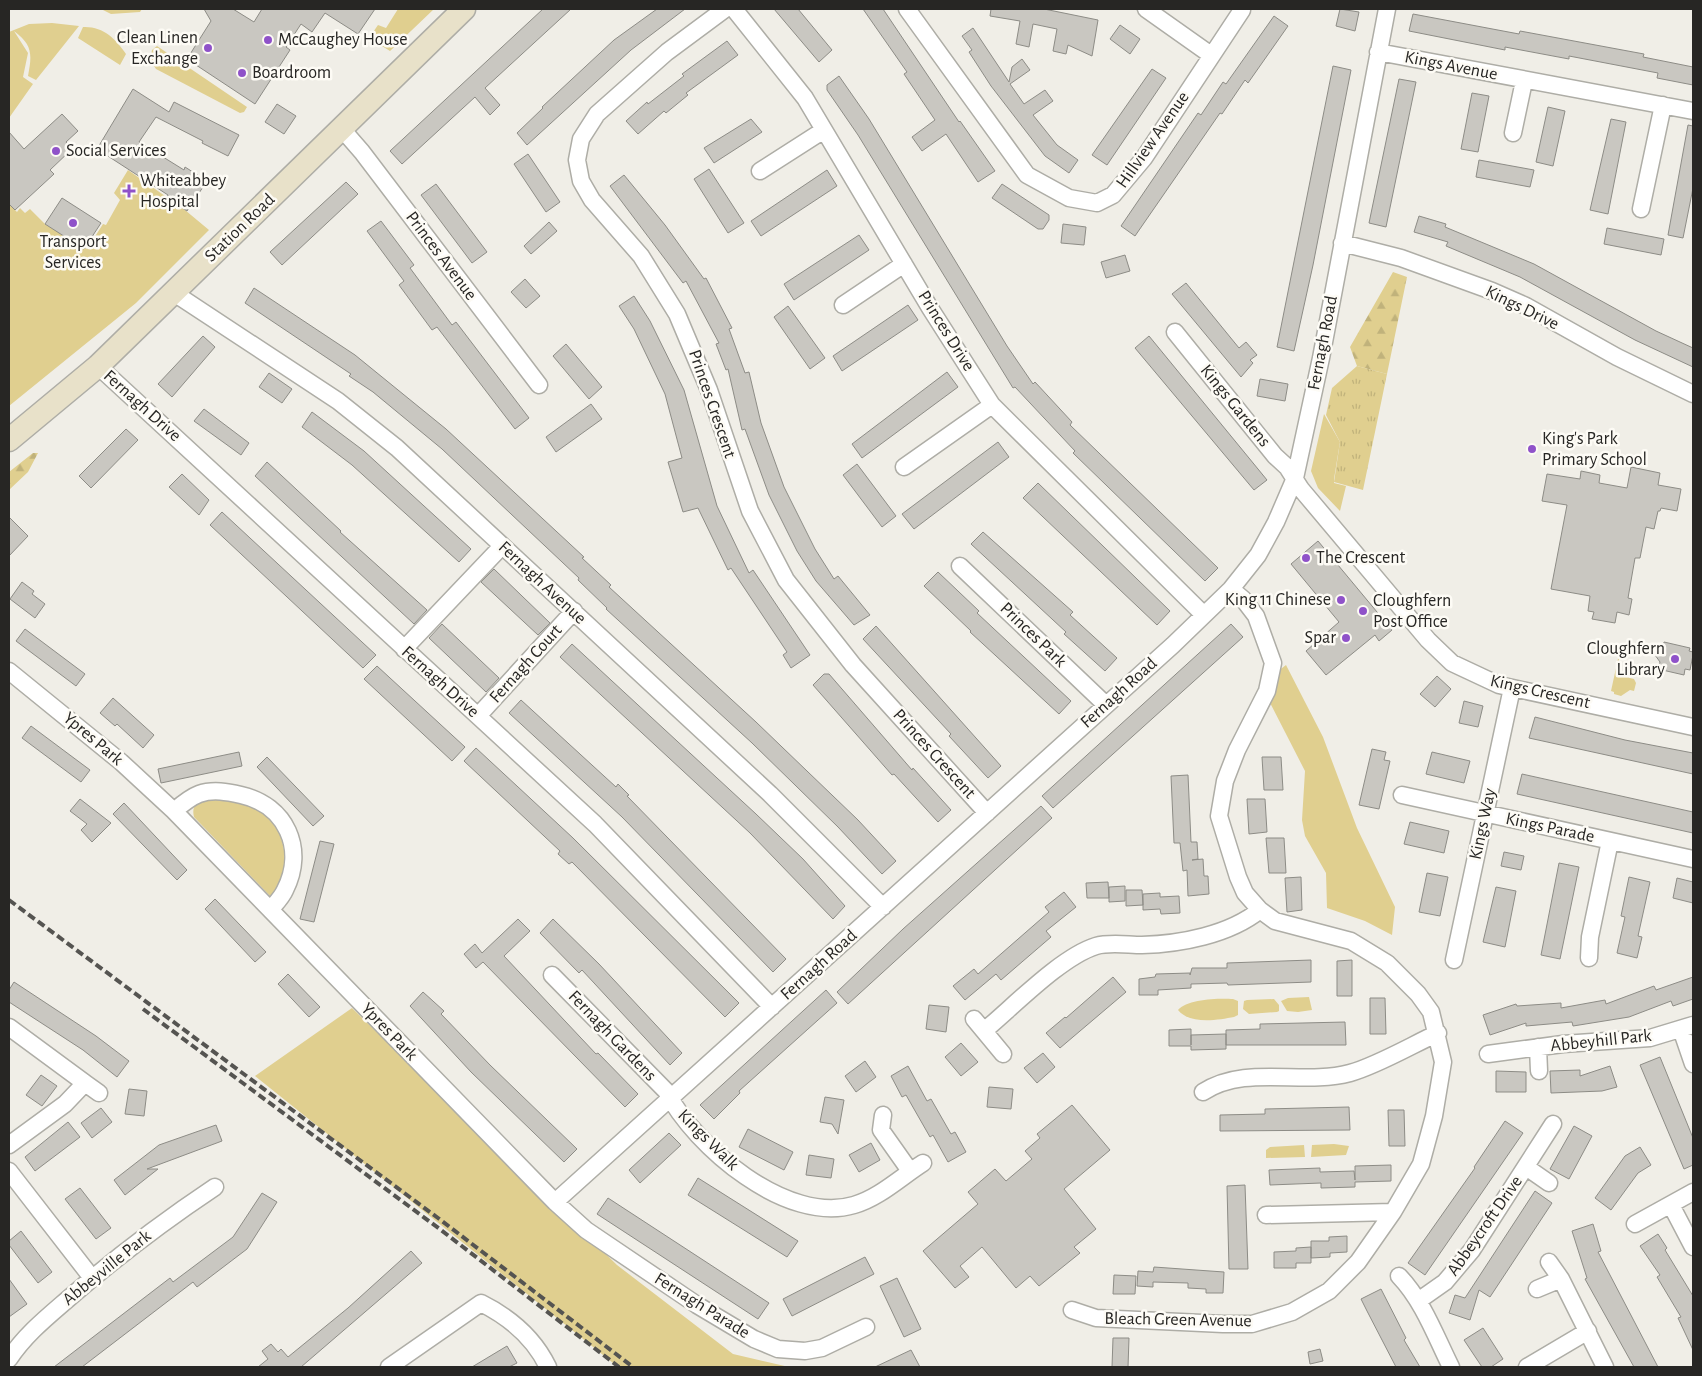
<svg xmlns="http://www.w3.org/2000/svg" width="1702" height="1376" font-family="'Alegreya Sans',sans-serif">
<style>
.grass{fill:#e0cf8f}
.forest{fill:url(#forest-firs)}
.park{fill:url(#park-tufts)}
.building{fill:#c9c7c1;stroke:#8d8c86}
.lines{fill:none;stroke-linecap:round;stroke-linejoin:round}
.minor-casing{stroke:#aeada6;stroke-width:19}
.secondary-casing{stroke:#aeada6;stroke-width:25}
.minor{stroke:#fff;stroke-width:16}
.secondary{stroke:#e8e1c9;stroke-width:22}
.rail{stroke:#555451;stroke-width:4;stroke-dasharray:8 4;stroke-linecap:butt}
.poi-dot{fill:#8f52c9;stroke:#fdfbf5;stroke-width:2}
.labels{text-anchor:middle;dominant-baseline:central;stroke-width:5;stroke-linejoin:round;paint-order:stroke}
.poi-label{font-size:18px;fill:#272624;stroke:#fdfbf5;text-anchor:start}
.street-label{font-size:18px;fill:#272624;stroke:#fdfbf5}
</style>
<defs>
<pattern id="forest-firs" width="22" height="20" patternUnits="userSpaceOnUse" patternTransform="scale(1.25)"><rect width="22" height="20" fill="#e0cf8f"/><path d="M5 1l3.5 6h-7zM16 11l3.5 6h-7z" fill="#c0b27b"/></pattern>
<pattern id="park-tufts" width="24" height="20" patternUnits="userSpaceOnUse" patternTransform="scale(1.25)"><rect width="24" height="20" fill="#e0cf8f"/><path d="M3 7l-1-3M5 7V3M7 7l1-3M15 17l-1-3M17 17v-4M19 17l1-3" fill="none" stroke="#c0b27b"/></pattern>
</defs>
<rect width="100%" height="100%" fill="#f0eee7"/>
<path class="grass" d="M398 9H434L390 51 369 38 378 25 386 28Z
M52 23 79 26 36 80 28 76C32 55 33 45 14 31L28 53 23 77 33 84 9 118V32L29 24Z
M83 27C103 26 116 39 126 54L120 65 78 38Z
M157 46 247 107 244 112 240 113 156 69 150 60 152 50Z
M128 170 185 210 209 230 136 303 9 406V204L17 212 20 208 25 213 30 209 45 224 87 249 103 224 106 225 120 200 114 193Z
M1324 414 1340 442 1334 479V483L1346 486 1340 511 1318 488 1311 471Z
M1621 645 1617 675 1634 679 1636 683 1634 691 1630 690 1621 696 1614 694V692L1611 691Z
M1286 665 1323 737 1357 828 1395 907 1392 935 1365 921 1327 908 1326 873 1305 836 1302 820 1305 771 1267 697 1273 675Z
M234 796C244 802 263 809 271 818 285 835 295 883 270 896L194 817C188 795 221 797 234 796Z
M1309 997 1312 1010 1298 1012 1287 1011 1281 1001 1288 998Z
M1233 999 1238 1001V1015L1234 1017C1218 1020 1190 1025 1178 1010 1187 999 1219 998 1233 999Z
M1274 999 1279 1005V1011L1277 1012 1249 1014 1243 1009 1244 1001 1247 1000Z
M352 1008 617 1265 733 1354 789 1367H618L255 1076Z
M1334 1144 1349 1146 1346 1155 1311 1157 1312 1145Z
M1304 1145 1305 1157 1266 1158V1150L1270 1147Z"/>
<path class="forest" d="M101 9H142L140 12 111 14Z
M1393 272 1407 277 1387 374 1357 366 1350 347Z
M33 453H38L28 472 9 490V472Z"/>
<path class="park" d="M1357 366 1387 374 1363 490 1334 482 1340 442 1326 415 1332 388Z"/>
<path class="building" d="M204 9H233L254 22 262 9H375L358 34 325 13 312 32 301 24 286 47 290 50 255 104 187 59 211 21Z
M543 9H571L485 88 500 105 490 115 475 97 402 164 390 151Z
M657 9H685L631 50 527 145 517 133 543 108 542 107 614 40Z
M774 9H798L832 50 819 62Z
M863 9H883L959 122 960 121 995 171 978 182 946 134 922 151 912 137 935 120 904 74 907 72Z
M991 9H1044L1098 20 1092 56 1068 45 1066 54 1053 51 1057 29 1033 24 1029 47 1016 44 1020 21 990 16Z
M1340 9 1359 12 1355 31 1336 26Z
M1413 14 1519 34 1520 31 1644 54 1643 57 1693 67V85L1657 78 1658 73 1569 56V59L1505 47V50L1409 31Z
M1274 16 1288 26 1248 83 1245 80 1222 114 1220 113 1135 236 1121 226 1198 113 1201 115 1223 82 1226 84Z
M1120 25 1140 39 1130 54 1110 39Z
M973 28 1009 82 1012 67 1022 59 1030 70 1010 84 1024 104 1045 90 1053 101 1033 115 1057 145 1078 160 1069 173 1045 156 991 86 969 52 972 50 962 36Z
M727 41 738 55 686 93 688 95 666 113 664 111 638 134 626 121 647 102 648 104 684 76 682 74Z
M1333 66 1351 70 1313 265 1294 351 1277 347Z
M1152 69 1166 78 1107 165 1092 155Z
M839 76 869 119 1007 346 1033 384 1035 382 1072 422 1070 425 1218 568 1205 581 1073 453 1075 451 1015 387 1013 388 858 135 827 90V85Z
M1399 79 1416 82 1386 227 1369 223Z
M133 89 169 112 174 102 239 135 228 156 202 143 203 141 156 117 139 142 184 170 185 167 207 181 187 211 167 198 168 195 97 149Z
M1472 93 1489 96 1478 152 1461 149Z
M277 104 296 116 284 134 265 122Z
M1548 107 1565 111 1553 166 1536 162Z
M62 114 78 131 66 142 72 149 50 170 54 174 15 210 9 204V132L24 149Z
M751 119 762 132 714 163 704 148Z
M1611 119 1626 122 1608 214 1590 210Z
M1688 125 1693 126V188L1683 238 1668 235Z
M528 154 560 202 546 212 514 164Z
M1479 160 1534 170 1530 187 1476 177Z
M709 169 744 223 728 233 694 179Z
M827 170 837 186 761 236 751 221Z
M624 175 665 225 704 279 706 278 732 328 729 329 745 373 749 372 761 423 784 487 815 549 834 579 838 576 870 615 854 625 816 581 797 551 769 495 745 429 742 430 728 369 726 370 716 344 719 343 686 281 683 283 610 186Z
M346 182 358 194 282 265 270 252Z
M436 184 487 252 472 263 421 195Z
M1002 184 1049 215V220L1043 229H1038L992 198Z
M62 198 101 223 84 249 45 224Z
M1419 216 1446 224 1445 227 1534 264 1656 331 1693 348V367L1635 340 1520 277 1446 246 1448 242 1414 232Z
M381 221 414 265 410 268 452 325 456 322 529 418 515 429 437 327 432 330 399 285 404 281 367 231Z
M549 222 557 231 531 254 524 246Z
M1063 224 1086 227 1084 245 1061 243Z
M1607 228 1664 239 1661 255 1604 244Z
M859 235 869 250 794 300 784 284Z
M1125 255 1130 271 1106 278 1101 262Z
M525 279 540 296 526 308 511 292Z
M1186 283 1239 348 1246 342 1257 355 1250 360 1253 363 1241 377 1172 294Z
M254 288 355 355 446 429 584 557 582 558 611 585 609 587 756 722 858 820 896 861 882 874 838 827 752 743 606 609 607 608 578 580 579 578 442 449 373 392 349 376 351 374 245 303Z
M634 296 650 321 684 390 717 506 749 573 753 570 810 655 791 668 783 655 787 652 731 568 728 570 698 508 683 512 668 462 682 458 665 394 634 329 619 306Z
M908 305 918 320 842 371 833 356Z
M788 306 825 358 810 369 774 317Z
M203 336 215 347 172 397 158 384Z
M1149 336 1267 480 1254 490 1135 348Z
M566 344 602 387 589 399 553 356Z
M947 372 958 387 862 458 852 444Z
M269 373 292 389 282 403 259 387Z
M1260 379 1288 384 1285 401 1257 396Z
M591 404 602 419 556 452 546 437Z
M204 409 249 443 241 455 194 421Z
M312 412 364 451 471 549 459 562 352 465 302 427Z
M126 429 138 440 91 488 79 476Z
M998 442 1009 457 914 529 902 514Z
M267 462 341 531 340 532 427 610 414 624 255 476Z
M857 464 896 516 882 527 843 475Z
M1631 467 1660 473 1658 485 1681 489 1677 511 1661 508 1660 511H1658L1654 529 1646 527 1640 558H1635L1628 598 1632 599 1629 615 1617 612 1615 623 1592 619 1594 612 1588 611 1590 596 1551 589 1567 505 1542 501 1547 474 1580 479 1581 471 1600 475 1599 483 1627 488Z
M182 474 209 500 199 515 169 487Z
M1038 483 1170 611 1157 625 1023 498Z
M222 512 376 655 363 668 210 525Z
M9 517 28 536 9 556Z
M983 532 1073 612 1070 615 1117 658 1105 671 1064 634 1066 632 971 544Z
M1318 541 1392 630 1379 641 1375 635 1326 675 1306 651 1339 622 1291 564Z
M494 569 550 623 538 635 481 582Z
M938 572 979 611 977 613 1071 701 1059 714 970 632 971 631 924 586Z
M22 582 34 591 32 594 45 604 35 618 10 599Z
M442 624 499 678 486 692 429 638Z
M1231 624 1243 637 1053 808 1042 796Z
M876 626 1001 766 988 778 949 736 951 734 863 639Z
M25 629 85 674 76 686 16 641Z
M1664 642 1690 648 1689 651 1693 652V655L1690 670 1685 669 1684 675 1658 669 1660 662 1655 655 1662 651Z
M572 644 756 814 803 859 845 906 833 919 750 833 560 657Z
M377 666 465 747 452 761 364 679Z
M824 674H829L912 770 913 768 951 810 938 822 894 774 892 775 813 685Z
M1437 676 1451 689 1435 707 1420 694Z
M113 698 154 735 143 748 117 724 115 726 100 713Z
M521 700 616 787 618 784 629 795 627 796 786 959 773 972 622 817 509 713Z
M1464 701 1483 706 1478 727 1459 723Z
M1535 717 1625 740 1693 753V774L1529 738Z
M31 726 90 770 81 782 22 738Z
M476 748 573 838 739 1003 725 1017 572 862 569 864 558 854 560 851 464 761Z
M1372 749 1386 752 1384 760 1390 761 1379 809 1359 805Z
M239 752 242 766 161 783 158 769Z
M1432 752 1470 761 1464 783 1426 774Z
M267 757 324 816 313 826 257 767Z
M1262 757H1281L1283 790H1264Z
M1522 774 1693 812V833L1517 794Z
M1188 775 1191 842H1197L1198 859 1192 860 1203 859 1204 876H1208L1209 894 1188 896 1187 870 1183 871 1180 843H1174L1171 776Z
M80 799 111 823 92 842 81 830 87 824 70 811Z
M1247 799H1265L1267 832 1249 834Z
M124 803 187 870 177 880 113 814Z
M1041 806 1052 818 848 1004 837 992 903 929Z
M1410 822 1449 831 1444 853 1404 844Z
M1266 838H1284L1286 873H1269Z
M320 841 334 844 314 922 300 919Z
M1504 852 1524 856 1521 870 1501 866Z
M1559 863 1579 867 1560 959 1541 955Z
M1427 873 1448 877 1440 916 1419 912Z
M1301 877 1302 910 1287 912 1285 878Z
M1629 877 1650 882 1638 936 1642 937 1637 958 1617 953 1625 917 1621 916Z
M1677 878 1693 882V903L1673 898Z
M1108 882 1109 898H1087L1086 883Z
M1125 886V901L1109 902V887Z
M1496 887 1516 891 1505 947 1483 942Z
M1126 890H1142L1143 905 1126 906Z
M1064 892 1076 907 1046 931 1051 937 1001 980 996 974 965 1000 953 986 974 969 978 974 1049 912 1045 907Z
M1160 893V897L1179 896 1180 913 1161 914 1160 909 1143 910V894Z
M215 899 266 952 255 962 205 909Z
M518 919 530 931 504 956 596 1054 598 1053 638 1094 625 1107 483 962 476 968 464 954 475 944 482 953Z
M553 919 599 964 682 1053 670 1065 582 970 579 973 540 933Z
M1311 960V982L1228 985 1227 983 1191 984V988L1158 990V995H1139V979L1155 977 1156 974 1190 973V975L1192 968H1227V963Z
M1352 960V996H1337V961Z
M288 974 320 1007 309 1017 278 984Z
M1113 977 1126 992 1060 1048 1046 1033 1065 1017 1066 1018Z
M1693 977V999L1673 1006 1671 1001 1629 1017 1573 1026 1572 1022 1526 1026V1023L1490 1035 1483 1015 1516 1004 1517 1006 1561 1003V1008L1605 1000 1606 1004 1654 986 1656 990Z
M14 982 96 1036 129 1061 117 1077 83 1050 9 1002V990Z
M826 990 837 1003 739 1091 740 1093 714 1119 700 1105Z
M423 992 444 1011 441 1014 490 1065 577 1149 564 1162 471 1072 410 1006Z
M1370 998H1385L1386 1034H1370Z
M929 1005 949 1007 946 1032 926 1029Z
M1345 1022 1346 1045H1226V1030L1260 1029V1024Z
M1191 1029V1045V1035L1226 1034V1049L1191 1050V1046H1169V1030Z
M961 1043 978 1062 961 1076 945 1057Z
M1043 1053 1055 1067 1037 1083 1024 1068Z
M1660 1057 1693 1138V1165L1684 1169 1640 1065Z
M865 1061 876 1077 856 1092 845 1076Z
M908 1066 927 1101 931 1099 951 1134 955 1132 966 1152 948 1162 933 1135 930 1137 906 1095 902 1097 891 1076Z
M1610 1066 1617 1087 1602 1091 1551 1093 1550 1071 1580 1070V1076Z
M1496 1071 1526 1072V1092H1496Z
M41 1075 57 1086 42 1106 26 1095Z
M989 1087 1013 1089 1011 1109 987 1107Z
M129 1089 147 1091 144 1116 125 1114Z
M825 1097 844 1100 838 1134 832 1124 820 1122Z
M1072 1105 1110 1150 1064 1189 1096 1229 1074 1247 1080 1253 1039 1286 1030 1276 1016 1288 982 1247 960 1266 969 1277 955 1288 923 1251 978 1204 968 1192 995 1169 1006 1181 1032 1159 1025 1151 1040 1138 1037 1134Z
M1349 1107 1350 1130 1220 1131V1115L1265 1114V1109Z
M101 1108 112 1122 92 1138 81 1123Z
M1388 1110H1404L1405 1146H1389Z
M1505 1121 1523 1133 1425 1275 1408 1263 1475 1168 1474 1167Z
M68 1122 80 1137 35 1171 25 1157Z
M216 1125 222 1141 147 1169H158L125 1195 114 1180 159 1145Z
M1574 1126 1592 1136 1569 1179 1550 1169Z
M748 1129 793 1152 784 1170 739 1147Z
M669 1133 681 1145 640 1183 629 1170Z
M871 1143 880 1160 859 1172 849 1155Z
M1640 1147 1651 1165 1638 1173 1611 1210 1595 1198 1625 1156Z
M809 1155 834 1159 831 1178 806 1175Z
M1391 1165V1181L1355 1182V1187L1321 1188V1183L1270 1185 1269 1170 1320 1168V1172L1354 1171 1355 1180V1166Z
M698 1178 798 1241 787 1257 688 1195Z
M1245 1185 1248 1269H1229L1227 1186Z
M80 1188 111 1228 96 1239 65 1199Z
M1535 1191 1552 1203 1490 1297 1479 1290 1470 1320 1449 1313 1455 1295 1465 1298Z
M262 1193 277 1202 247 1249 197 1287 193 1282 82 1367H54L170 1278 173 1282 233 1237Z
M608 1198 769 1303 758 1319 597 1214Z
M1593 1224 1601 1251 1598 1252 1658 1367H1634L1585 1279 1587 1278 1572 1231Z
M21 1231 52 1272 38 1283 9 1245V1241Z
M1658 1234 1667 1248 1665 1250 1693 1296V1350L1678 1318 1681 1317 1657 1277 1660 1275 1640 1246Z
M1347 1236V1252L1330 1253V1257L1311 1258V1241H1329V1237Z
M1311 1247V1263H1296V1268H1274V1252L1296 1251V1248Z
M411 1251 422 1263 301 1367H258L268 1359 262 1351 271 1344 278 1352 281 1349 288 1357 348 1308Z
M865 1257 874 1274 792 1316 783 1299Z
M1154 1267 1224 1272 1223 1293H1206V1289L1188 1288V1283L1153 1282V1287L1137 1286 1138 1271 1153 1272Z
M1114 1275 1136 1276 1135 1294H1113Z
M897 1278 921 1329 904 1337 880 1286Z
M9 1279 27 1304 9 1317Z
M1381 1289 1406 1338 1404 1340 1420 1367H1396L1367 1311 1361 1299Z
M1483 1328 1503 1359 1491 1367H1482L1464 1340Z
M1113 1338H1129L1128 1367H1112Z
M507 1346 517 1363 509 1367H472Z
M1320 1349 1323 1361 1310 1364 1308 1352Z
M911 1350 920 1367H875Z"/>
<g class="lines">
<g class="minor-casing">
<path id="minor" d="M725 9 667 52 597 114 581 139 577 160 581 181 592 200 641 256 677 314 709 390 750 511 786 580 853 665 987 813
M734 9 805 98 930 308 992 405 1204 615
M907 9 1027 175 1069 198 1097 203 1113 195 1144 158 1242 10
M1146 9 1211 55
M1378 52 1693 111
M342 129 362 152 539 385
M1513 133 1524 81
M760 171 824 130
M1641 209 1663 105
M1342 243 1401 258 1492 291 1526 306 1617 357 1693 394
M174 293 338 401 397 448 770 794 883 907
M843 305 904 264
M1175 332 1275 456 1287 467 1301 489 1428 640 1452 663 1499 685 1693 727
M98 366 595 824 772 1007
M904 467 992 405
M960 566 1106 705
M404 649 502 546
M9 671 121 762 174 811 555 1202 586 1230 697 1305 754 1339 778 1349 805 1351 822 1348 866 1327
M478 716 574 611
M1402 795 1693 859
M174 811C181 805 191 797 199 794 213 789 228 792 241 795 286 805 306 849 285 890 282 897 276 903 271 909
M1589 958 1590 937 1610 841
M1454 960 1512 688
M552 975 666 1091C695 1147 787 1225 854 1205 879 1198 901 1177 923 1163
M974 1019 1003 1054
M9 1027 85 1083 65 1104 9 1145
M1681 1029 1693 1064
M985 1030C1015 1005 1061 957 1096 946 1109 942 1128 945 1142 945 1180 944 1229 935 1260 910
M1538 1047 1539 1071
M1488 1054 1563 1044 1650 1038 1693 1025
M85 1083 99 1093
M1203 1092C1246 1064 1302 1086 1350 1073 1376 1066 1412 1045 1438 1033
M883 1115 881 1130 910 1171
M1526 1167 1549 1183
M9 1171 92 1278
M555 1202 1173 645 1231 589 1258 555 1276 522 1295 478 1321 358 1387 9
M1671 1205 1693 1247
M1266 1215 1393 1212
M1635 1224 1693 1192
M1549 1262 1561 1279 1605 1367
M1399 1276C1423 1301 1436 1337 1451 1367
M1537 1289 1561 1279
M1418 1301 1445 1282 1472 1250 1553 1124
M1072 1310 1096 1318 1223 1324H1252L1292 1312 1329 1291 1358 1262 1393 1212 1421 1164 1434 1116 1443 1062 1431 1012 1418 994 1387 963 1351 941 1275 921 1260 910 1245 893 1238 877 1219 816 1225 781 1237 750 1267 691 1273 663 1256 616 1243 599 1231 589
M9 1359C25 1335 46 1318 68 1299 114 1259 164 1221 215 1187
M389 1367 481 1303C509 1317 534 1338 548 1367
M1527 1367 1588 1331"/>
</g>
<g class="secondary-casing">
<path id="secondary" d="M9 440 98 366 464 9"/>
</g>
<use href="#minor" class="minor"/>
<use href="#secondary" class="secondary"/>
<path class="rail" d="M9 900 438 1218 633 1367
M143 1009 441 1230 619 1367"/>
</g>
<g class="poi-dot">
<circle cx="268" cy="40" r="5"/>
<circle cx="208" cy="48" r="5"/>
<circle cx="242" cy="73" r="5"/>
<circle cx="56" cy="151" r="5"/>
<path d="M126.5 183.5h5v5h5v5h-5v5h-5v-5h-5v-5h5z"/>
<circle cx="73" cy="223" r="5"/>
<circle cx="1532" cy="449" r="5"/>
<circle cx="1306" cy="558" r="5"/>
<circle cx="1341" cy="600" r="5"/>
<circle cx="1363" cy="611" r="5"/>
<circle cx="1346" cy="638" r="5"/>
<circle cx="1675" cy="659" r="5"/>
</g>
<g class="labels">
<g class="poi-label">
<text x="198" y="38" text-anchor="end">Clean Linen<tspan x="198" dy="21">Exchange</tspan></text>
<text x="278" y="40">McCaughey House</text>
<text x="252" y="73">Boardroom</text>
<text x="66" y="151">Social Services</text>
<text x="140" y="181">Whiteabbey<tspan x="140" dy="21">Hospital</tspan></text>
<text x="73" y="242" text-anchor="middle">Transport<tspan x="73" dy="21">Services</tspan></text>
<text x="1542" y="439">King's Park<tspan x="1542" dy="21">Primary School</tspan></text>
<text x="1316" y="558">The Crescent</text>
<text x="1331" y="600" text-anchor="end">King 11 Chinese</text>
<text x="1373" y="601">Cloughfern<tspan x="1373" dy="21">Post Office</tspan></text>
<text x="1336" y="638" text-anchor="end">Spar</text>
<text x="1665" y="649" text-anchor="end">Cloughfern<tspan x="1665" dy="21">Library</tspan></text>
</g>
<g class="street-label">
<text transform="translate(1451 66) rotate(11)">Kings Avenue</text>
<text transform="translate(1153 140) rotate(-55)">Hillview Avenue</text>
<text transform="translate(240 228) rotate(-44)">Station Road</text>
<text transform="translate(441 256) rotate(53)">Princes Avenue</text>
<text transform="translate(1522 308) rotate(26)">Kings Drive</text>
<text transform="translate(946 331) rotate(58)">Princes Drive</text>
<text transform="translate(1323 343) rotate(-79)">Fernagh Road</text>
<text transform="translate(712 404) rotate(71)">Princes Crescent</text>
<text transform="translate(142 406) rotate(42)">Fernagh Drive</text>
<text transform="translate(1235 406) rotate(51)">Kings Gardens</text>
<text transform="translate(542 583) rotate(43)">Fernagh Avenue</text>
<text transform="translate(1033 635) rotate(44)">Princes Park</text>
<text transform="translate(526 664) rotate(-48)">Fernagh Court</text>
<text transform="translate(440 682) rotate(42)">Fernagh Drive</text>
<text transform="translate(1540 692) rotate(13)">Kings Crescent</text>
<text transform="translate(1119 693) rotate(-42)">Fernagh Road</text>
<text transform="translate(93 739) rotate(40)">Ypres Park</text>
<text transform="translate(934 754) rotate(48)">Princes Crescent</text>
<text transform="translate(1483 824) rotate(-78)">Kings Way</text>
<text transform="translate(1550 828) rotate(12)">Kings Parade</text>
<text transform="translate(819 965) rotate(-42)">Fernagh Road</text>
<text transform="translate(389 1032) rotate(46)">Ypres Park</text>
<text transform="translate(612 1036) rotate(46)">Fernagh Gardens</text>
<text transform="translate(1601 1041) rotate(-6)">Abbeyhill Park</text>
<text transform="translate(708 1140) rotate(45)">Kings Walk</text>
<text transform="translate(1485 1226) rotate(-55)">Abbeycroft Drive</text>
<text transform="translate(107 1268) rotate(-39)">Abbeyville Park</text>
<text transform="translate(702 1306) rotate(32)">Fernagh Parade</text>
<text transform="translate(1178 1320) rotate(1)">Bleach Green Avenue</text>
</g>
</g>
<rect width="1702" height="1376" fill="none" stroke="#272624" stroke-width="20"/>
</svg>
